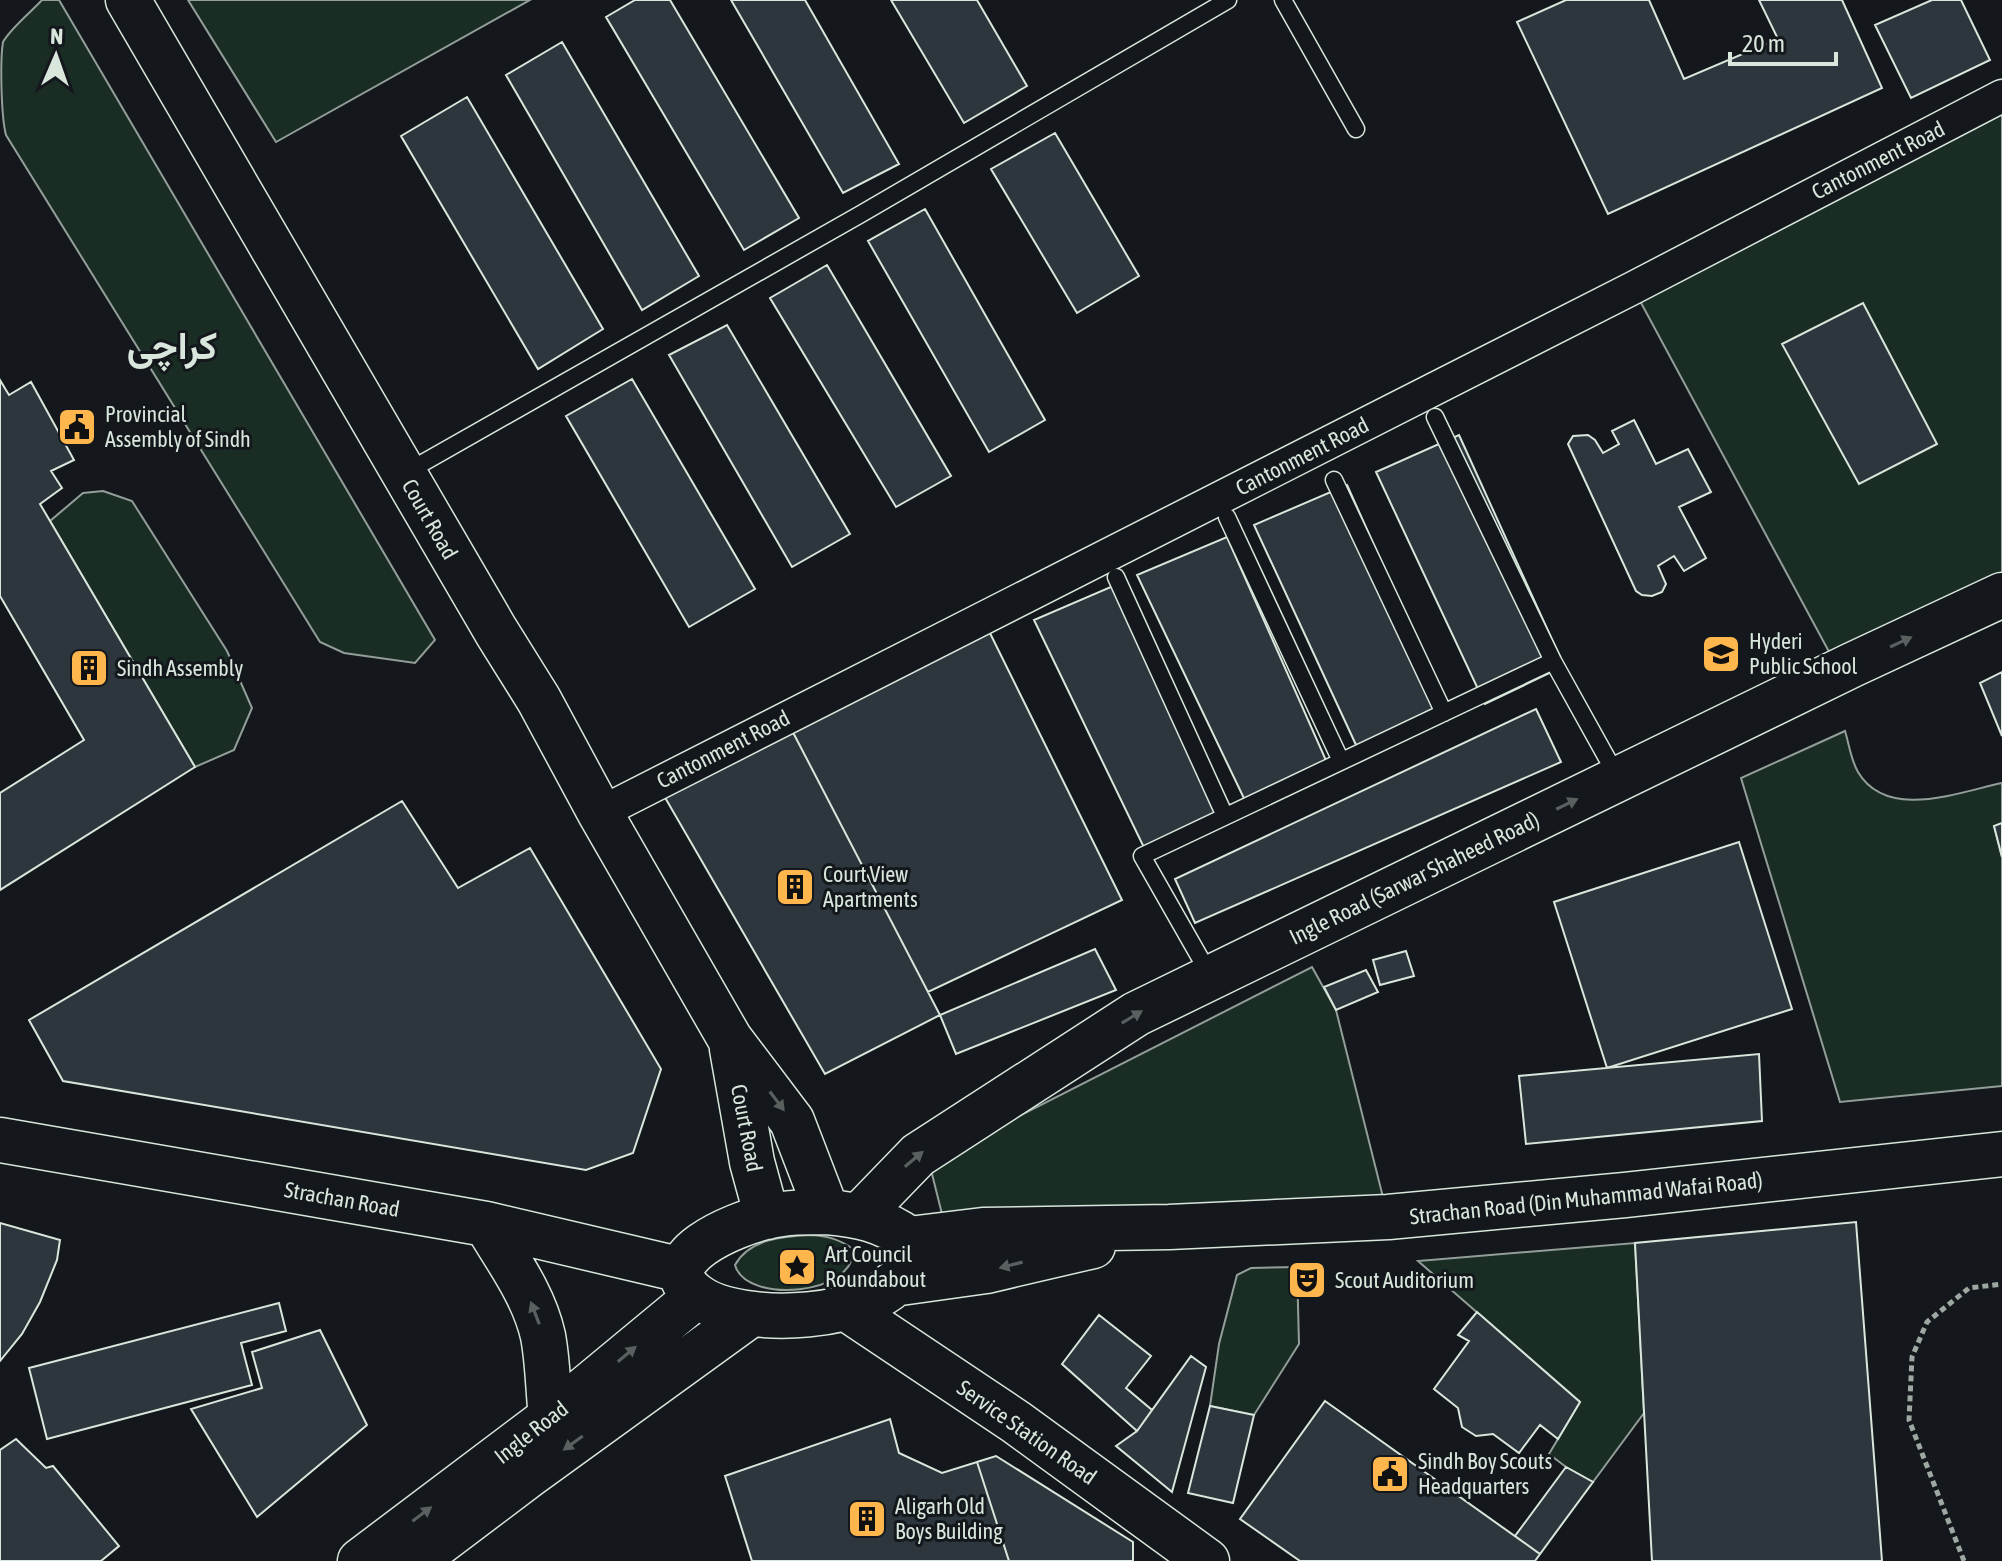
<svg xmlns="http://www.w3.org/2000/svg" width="2002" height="1561" font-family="'Asap Condensed',Vazirmatn,sans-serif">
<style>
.green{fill:#1a2d24;stroke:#939e99;stroke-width:2}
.building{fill:#2c363c;stroke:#d8e6dc;stroke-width:2}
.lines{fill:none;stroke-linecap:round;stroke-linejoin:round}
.service-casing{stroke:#d8e6dc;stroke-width:19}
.minor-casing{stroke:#d8e6dc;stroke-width:35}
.secondary-casing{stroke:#d8e6dc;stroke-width:47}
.path{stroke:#9da8a2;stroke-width:5;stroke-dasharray:6 4;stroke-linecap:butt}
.service{stroke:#14181c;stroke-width:16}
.minor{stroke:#14181c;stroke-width:32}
.secondary{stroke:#14181c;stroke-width:44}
.oneway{fill:#59605f}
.labels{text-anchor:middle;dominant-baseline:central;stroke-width:6;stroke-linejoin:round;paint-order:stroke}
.street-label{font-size:22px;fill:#d8e6dc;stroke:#14181c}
.poi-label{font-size:22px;fill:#d8e6dc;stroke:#14181c;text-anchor:start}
.town-label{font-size:38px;font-weight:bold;fill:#d8e6dc;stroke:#14181c}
</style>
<rect width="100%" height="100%" fill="#14181c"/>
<path class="green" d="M42 0H59L435 640 415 663 344 653 320 642 6 135C1 116 0 60 3 42 10 29 32 11 42 0Z
M188 0H530L276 142Z
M2002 95V607L1848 687 1633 288Z
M103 491 132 501 227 651 252 708 234 750 195 767 50 521 83 493Z
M1845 731C1849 744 1851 760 1858 772 1887 821 1959 792 2002 783V823L1994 826 2002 857V1086L1840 1102 1741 778Z
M1312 967 1336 1010 1388 1217 953 1258 929 1162Z
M811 1235C827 1236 839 1239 853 1249 857 1295 746 1305 735 1265 749 1239 784 1236 811 1235Z
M1635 1243 1644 1413 1593 1482 1566 1467 1549 1454 1580 1402 1418 1261Z
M1297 1267 1299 1344 1254 1415 1210 1406 1219 1344 1237 1275 1251 1268Z"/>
<path class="building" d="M635 0H670L799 218 744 250 606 17Z
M731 0H805L899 164 843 193Z
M891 0H977L1027 86 964 123Z
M1566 0H1649L1684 79 1778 39 1759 0H1842L1882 88 1608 214 1517 22Z
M1932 0H1961L1990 60 1911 98 1875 25Z
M562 42 699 276 642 310 506 75Z
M467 97 603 329 538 369 401 136Z
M1055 133 1139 276 1077 313 991 169Z
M925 209 1045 420 989 452 868 241Z
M827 265 951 476 896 507 770 298Z
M1863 303 1937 444 1859 484 1782 344Z
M727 325 850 534 792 567 669 355Z
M632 379 755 589 689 627 566 416Z
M0 380 9 395 31 382 74 460 51 471 62 488 40 504 195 767 0 890V793L84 740 0 596Z
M1634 420 1656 464 1688 449 1711 492 1679 507 1706 558 1684 571 1674 556 1658 566 1666 584 1662 592 1652 596 1642 595 1636 591 1568 444 1573 436 1588 435 1595 440 1603 453 1619 444 1612 431Z
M1459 435 1564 666 1485 704 1376 472Z
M1347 485 1448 710 1363 760 1254 525Z
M1227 537 1332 774 1251 813 1137 575Z
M1120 583 1231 821 1150 860 1034 620Z
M982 617 1122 900 928 992 785 717Z
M2002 672V736L1980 683Z
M1536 709 1561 762 1195 923 1175 879Z
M785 717 940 1015 825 1074 656 782Z
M402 801 458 888 530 848 661 1069 633 1153 586 1170 63 1081 29 1020Z
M2002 823V857L1994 826Z
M1739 842 1792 1009 1607 1068 1554 902Z
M1095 949 1116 990 956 1054 940 1015Z
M1406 951 1414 976 1380 985 1373 960Z
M1366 970 1378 992 1336 1010 1324 987Z
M1759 1054 1762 1121 1526 1144 1519 1076Z
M1856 1222 1882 1561H1652L1635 1243Z
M0 1223 60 1240 57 1260 40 1302 22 1334 0 1361Z
M279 1303 286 1331 241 1343 252 1385 47 1439 29 1368Z
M1477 1312 1580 1402 1558 1439 1540 1425 1519 1453 1493 1434 1476 1436 1462 1427 1458 1408 1434 1389 1469 1341 1458 1335Z
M1099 1315 1151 1356 1126 1388 1152 1410 1137 1431 1062 1364Z
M320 1330 367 1425 257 1517 191 1409 262 1388 252 1352Z
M1191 1356 1206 1367 1172 1492 1116 1446 1137 1431Z
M1325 1401 1540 1554 1535 1561H1300L1240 1519Z
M1210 1406 1254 1415 1233 1503 1188 1493Z
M890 1419 899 1453 942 1473 977 1462 1009 1561H752L725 1476Z
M16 1439 46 1468 53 1466 119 1546 101 1561H0V1450Z
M996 1456 1133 1542V1561H1009L977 1462Z
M1566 1467 1593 1482 1540 1554 1515 1536Z"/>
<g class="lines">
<g class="service-casing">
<path id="service" d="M1283 0 1356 129
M1435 417 1553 661
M405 473 861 214 1228 0
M1334 480 1444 713
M1227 517 1341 761
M1116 577 1225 816
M1211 977 1142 856 1553 661 1618 778"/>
</g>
<g class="minor-casing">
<path id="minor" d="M600 813 1633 288 2002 96"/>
</g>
<g class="secondary-casing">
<path id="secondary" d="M128 0 496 631 539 700 600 813 730 1039 792 1121 827 1212
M732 1049 752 1162 767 1217
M0 1140 486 1224 682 1270
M827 1212C859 1215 883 1220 909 1239 910 1249 911 1259 906 1269 881 1322 740 1328 697 1296 646 1259 738 1223 766 1217 786 1212 807 1212 827 1212Z
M860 1215 918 1155 1136 1014 1852 665 2002 595
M486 1224C507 1259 534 1295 543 1336 548 1362 548 1391 551 1417
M909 1239 983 1230 1169 1227 1388 1217 1625 1195 2002 1154
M893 1284 986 1271 1093 1246
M844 1307 1016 1422 1207 1561
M360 1561 551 1417 697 1296
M415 1561 529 1475 750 1315"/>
</g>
<path class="path" d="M1964 1561 1909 1420 1912 1357 1927 1322 1969 1288 2002 1284"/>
<use href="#service" class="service"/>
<use href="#minor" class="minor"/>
<use href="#secondary" class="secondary"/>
</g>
<defs><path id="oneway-solid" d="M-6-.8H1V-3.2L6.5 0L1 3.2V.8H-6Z" transform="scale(2)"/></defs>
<g class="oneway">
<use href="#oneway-solid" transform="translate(1901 642) rotate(-25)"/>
<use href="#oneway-solid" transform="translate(1567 804) rotate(-26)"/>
<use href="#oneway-solid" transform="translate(1132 1017) rotate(-31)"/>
<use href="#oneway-solid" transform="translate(777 1101) rotate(53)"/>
<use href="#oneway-solid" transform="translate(914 1159) rotate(-40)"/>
<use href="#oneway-solid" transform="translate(1011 1265) rotate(166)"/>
<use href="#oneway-solid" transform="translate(535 1313) rotate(-111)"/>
<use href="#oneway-solid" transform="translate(627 1354) rotate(-40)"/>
<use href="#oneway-solid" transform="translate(573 1443) rotate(144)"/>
<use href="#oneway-solid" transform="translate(422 1514) rotate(-37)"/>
</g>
<defs>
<g id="civic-square" transform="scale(2)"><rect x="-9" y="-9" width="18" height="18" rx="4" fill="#ffb74d" stroke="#14181c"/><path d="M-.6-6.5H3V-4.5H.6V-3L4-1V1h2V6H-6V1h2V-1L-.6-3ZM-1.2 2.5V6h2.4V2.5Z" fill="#111"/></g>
<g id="school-square" transform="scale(2)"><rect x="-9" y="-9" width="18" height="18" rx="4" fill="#ffb74d" stroke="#14181c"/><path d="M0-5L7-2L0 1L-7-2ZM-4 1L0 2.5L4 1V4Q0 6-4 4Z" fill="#111"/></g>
<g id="building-square" transform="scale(2)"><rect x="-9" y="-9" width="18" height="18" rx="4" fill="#ffb74d" stroke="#14181c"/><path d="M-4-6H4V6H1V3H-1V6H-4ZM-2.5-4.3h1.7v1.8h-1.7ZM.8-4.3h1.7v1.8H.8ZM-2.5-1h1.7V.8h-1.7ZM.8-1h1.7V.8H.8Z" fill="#111"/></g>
<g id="sight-square" transform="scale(2)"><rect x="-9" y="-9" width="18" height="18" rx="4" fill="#ffb74d" stroke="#14181c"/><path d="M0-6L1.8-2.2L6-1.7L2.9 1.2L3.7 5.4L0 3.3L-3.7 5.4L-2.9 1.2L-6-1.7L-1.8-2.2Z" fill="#111"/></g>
<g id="theatre-square" transform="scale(2)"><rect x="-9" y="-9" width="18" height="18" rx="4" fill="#ffb74d" stroke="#14181c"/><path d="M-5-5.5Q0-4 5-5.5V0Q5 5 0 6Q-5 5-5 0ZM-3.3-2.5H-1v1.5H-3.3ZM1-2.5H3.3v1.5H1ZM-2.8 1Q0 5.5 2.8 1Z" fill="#111"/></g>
</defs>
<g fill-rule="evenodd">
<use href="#civic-square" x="77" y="427"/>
<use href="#school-square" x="1721" y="654"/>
<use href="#building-square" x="89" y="668"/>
<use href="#building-square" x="795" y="887"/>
<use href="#sight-square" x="797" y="1267"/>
<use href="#theatre-square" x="1307" y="1280"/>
<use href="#civic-square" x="1390" y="1474"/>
<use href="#building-square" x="867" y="1519"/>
</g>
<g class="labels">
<g class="street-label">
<text transform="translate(1878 160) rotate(-27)">Cantonment Road</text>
<text transform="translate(1302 456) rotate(-27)">Cantonment Road</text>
<text transform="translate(430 519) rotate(60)">Court Road</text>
<text transform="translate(723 749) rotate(-27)">Cantonment Road</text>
<text transform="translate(1414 878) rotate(-26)">Ingle Road (Sarwar Shaheed Road)</text>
<text transform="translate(747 1128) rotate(79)">Court Road</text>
<text transform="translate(1586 1198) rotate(-6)">Strachan Road (Din Muhammad Wafai Road)</text>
<text transform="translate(342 1199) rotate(10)">Strachan Road</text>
<text transform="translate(531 1432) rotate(-38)">Ingle Road</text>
<text transform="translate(1027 1432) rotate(35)">Service Station Road</text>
</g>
<g class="poi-label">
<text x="105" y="414">Provincial<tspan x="105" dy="25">Assembly of Sindh</tspan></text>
<text x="1749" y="641">Hyderi<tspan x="1749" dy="25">Public School</tspan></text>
<text x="117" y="668">Sindh Assembly</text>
<text x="823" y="874">Court View<tspan x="823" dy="25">Apartments</tspan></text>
<text x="825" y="1254">Art Council<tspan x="825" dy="25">Roundabout</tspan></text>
<text x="1335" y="1280">Scout Auditorium</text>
<text x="1418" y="1461">Sindh Boy Scouts<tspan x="1418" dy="25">Headquarters</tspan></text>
<text x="895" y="1506">Aligarh Old<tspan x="895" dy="25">Boys Building</tspan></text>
</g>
<g class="town-label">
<text x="172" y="345">کراچی</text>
</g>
</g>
<g transform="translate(56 56) rotate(2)" stroke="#14181c" stroke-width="6" paint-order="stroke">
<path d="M0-6L14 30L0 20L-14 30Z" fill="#d8e6dc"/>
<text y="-12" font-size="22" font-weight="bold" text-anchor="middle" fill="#d8e6dc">N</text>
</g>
<path d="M1730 52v12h106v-12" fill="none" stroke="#d8e6dc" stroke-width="4"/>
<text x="1742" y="52" font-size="24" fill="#d8e6dc" stroke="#14181c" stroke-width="6" paint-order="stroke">20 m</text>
</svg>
